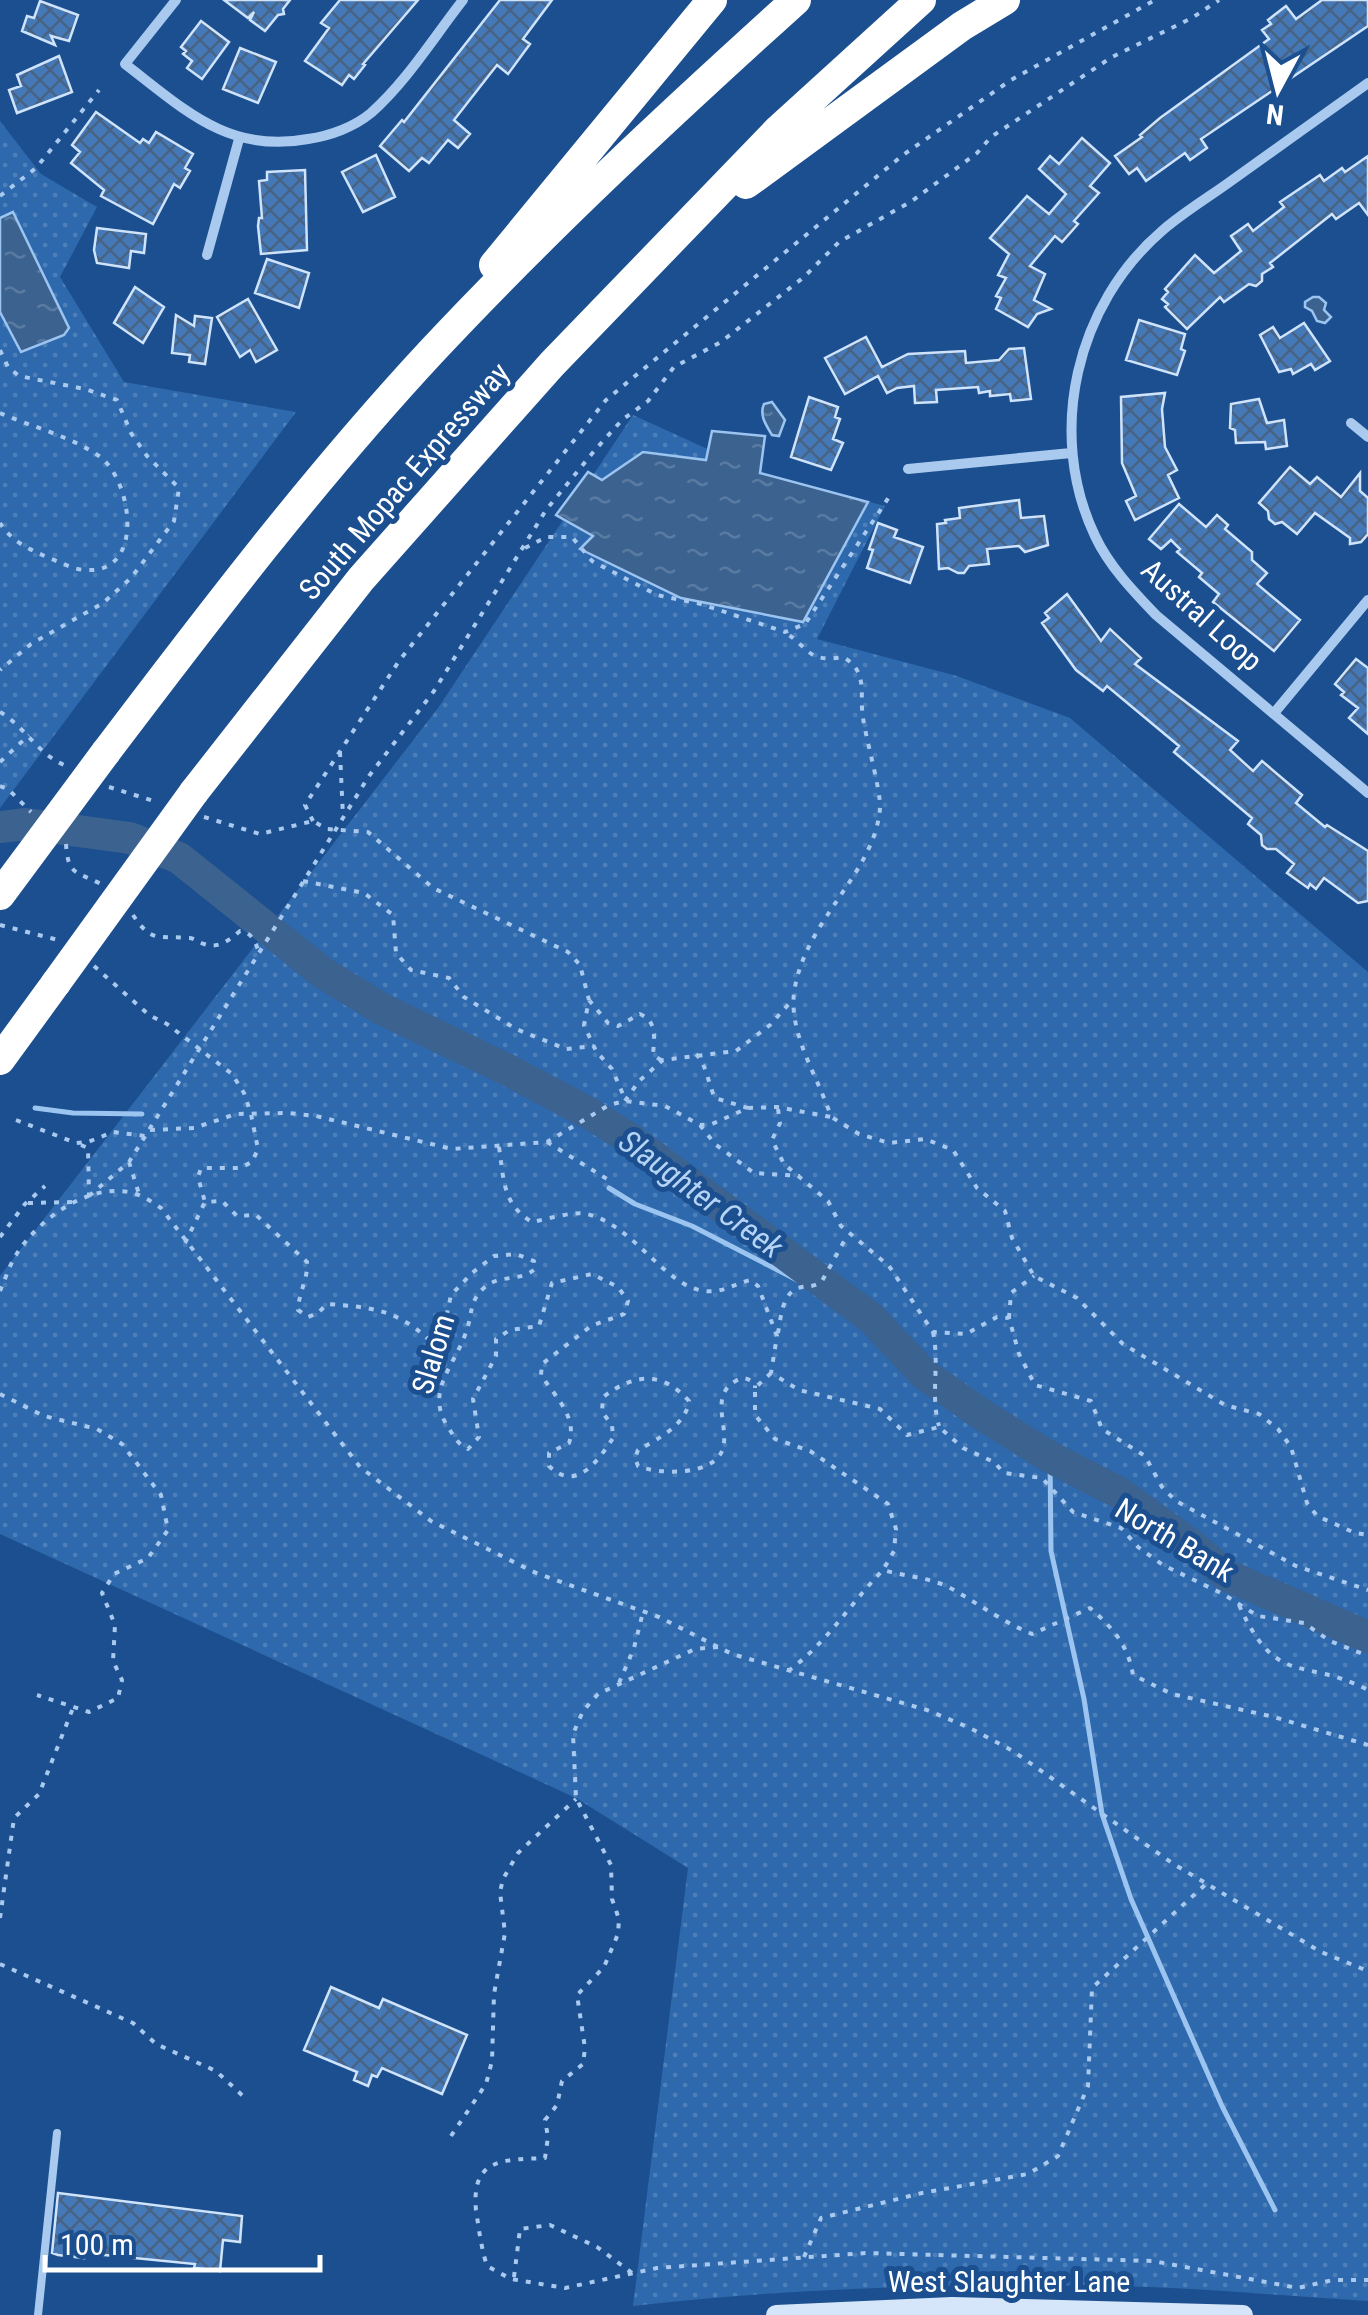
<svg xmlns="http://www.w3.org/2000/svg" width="1368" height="2315" font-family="'Roboto Condensed',sans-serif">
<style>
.park{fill:url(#park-dots)}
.water{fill:url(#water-ripples);stroke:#9cc4f0;stroke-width:2.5}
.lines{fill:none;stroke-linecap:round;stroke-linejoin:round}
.stream{stroke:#9cc4f0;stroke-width:5}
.river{stroke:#3c6290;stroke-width:32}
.building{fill:url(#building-cross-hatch);stroke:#cfe3fa;stroke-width:2.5}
.path{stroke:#a9c9ee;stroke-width:4;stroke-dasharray:5 8;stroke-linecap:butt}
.service{stroke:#a9c9ee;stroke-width:8}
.minor{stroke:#a9c9ee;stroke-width:10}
.secondary{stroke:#d6e6fa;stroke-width:20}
.motorway{stroke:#fff;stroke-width:30}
.motorway-bridge{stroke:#fff;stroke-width:30}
.labels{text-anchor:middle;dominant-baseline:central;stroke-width:10;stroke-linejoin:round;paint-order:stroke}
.street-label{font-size:30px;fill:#fff;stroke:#1b4f8f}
.water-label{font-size:32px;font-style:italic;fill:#b5d3f5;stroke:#1b4f8f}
</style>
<defs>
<pattern id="park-dots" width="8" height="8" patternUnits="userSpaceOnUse" patternTransform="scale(2.5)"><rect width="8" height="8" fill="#2e69ad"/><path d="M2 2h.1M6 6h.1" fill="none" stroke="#4d80b9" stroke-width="1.8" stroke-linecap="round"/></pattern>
<pattern id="water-ripples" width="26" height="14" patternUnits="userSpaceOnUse" patternTransform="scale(2.5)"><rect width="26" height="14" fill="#3c6290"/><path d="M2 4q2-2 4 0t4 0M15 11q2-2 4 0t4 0" fill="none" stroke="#597aa1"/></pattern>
<pattern id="building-cross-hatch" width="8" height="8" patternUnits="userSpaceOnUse" patternTransform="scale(2.5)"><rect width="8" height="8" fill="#4478b7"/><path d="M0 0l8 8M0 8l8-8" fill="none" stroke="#486282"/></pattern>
</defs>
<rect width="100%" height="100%" fill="#1b4f8f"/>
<path class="park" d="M0 121 41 174 97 207 60 277 124 382 296 412 0 808Z
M633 415 760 473 885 506 817 639 957 676 1070 718 1368 972V2301C1282 2296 1196 2287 1110 2286 952 2283 790 2288 633 2306L688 1868 576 1798 0 1534V1276L438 708Z"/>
<path class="water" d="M13 212 69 328 64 335 21 352 0 312V218Z
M1313 297H1319L1326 303 1324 310 1331 317 1325 323 1317 321 1312 311 1305 307V302Z
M772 402 785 420 779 436 772 435C766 425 759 415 764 404Z
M712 431 765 436 760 473 868 502 803 622 681 598 580 549 593 536 556 515 588 472 602 480 643 452 706 460Z"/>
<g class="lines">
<path class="stream" d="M35 1108 73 1113 142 1114
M609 1188 635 1204 692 1226 797 1280 810 1272
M1050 1457 1051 1551 1084 1699 1102 1814 1131 1899 1222 2106 1275 2210"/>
<path class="river" d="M0 827 26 824 130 838 179 858 323 973 382 1009 504 1068 587 1112 629 1138 871 1318 924 1374 984 1416 1050 1457 1118 1492 1190 1544 1228 1576 1368 1637"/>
</g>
<path class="building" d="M224 0H290L283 9 284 14 278 15 265 31 250 20 254 12 248 18Z
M340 0H418L363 64 365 65 354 79 349 75 342 85 305 61 329 28 321 23Z
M500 0H552L523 39 530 44 508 74 497 65 454 120 470 134 458 148 448 140 429 163 422 158 409 171 380 146 402 120 404 122Z
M1322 0H1368V26L1201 139 1207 148 1190 160 1185 153 1146 181 1137 168 1129 174 1115 156 1142 137 1140 135 1160 118 1269 39 1262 30 1271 24 1268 20 1286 6 1296 19Z
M40 1 78 15 69 41 51 36 55 45 22 31 27 16 34 18Z
M201 21 229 42 202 79 187 68 192 61 183 54 186 51 181 47Z
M240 48 276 62 258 103 223 89Z
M59 56 72 92 17 113 9 90 21 86 17 75Z
M96 112 140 143 143 139 149 143 156 132 193 154 185 168 190 171 180 188 174 184 153 224 101 196 104 190 71 163 80 152 72 145Z
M1082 138 1110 163 1090 186 1099 193 1074 221 1078 224 1062 242 1055 236 1030 266 1045 274 1034 300 1051 309 1037 314 1028 327 996 309 1001 298 996 296 1006 278 998 275 1009 254 990 238 1027 196 1049 214 1066 194 1039 169 1050 156 1059 164Z
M376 155 395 197 363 212 342 172Z
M1368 156V215L1359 203 1336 219 1332 214 1270 263 1273 267 1262 274V281L1256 286 1249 284 1224 302 1220 297 1187 329 1165 307 1168 304 1162 299 1168 292 1165 289 1195 255 1214 273 1241 251 1231 236 1248 224 1253 231 1284 207 1280 202 1320 175 1324 181 1342 168 1345 172Z
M305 170 307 250 261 254 258 226 259 218H262L259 181 267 180V172Z
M97 228 146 234 144 253 131 251 129 268 97 263 94 250Z
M267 259 309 273 299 308 255 293Z
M135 287 164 307 143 343 114 323Z
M248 299 277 350 256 362 250 350 240 357 217 317Z
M176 315 194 326 195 316 212 318 205 364 189 362 190 355 172 353Z
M1139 320 1185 334 1181 349 1185 351 1177 375 1126 360Z
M1304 323 1330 361 1315 370 1311 364 1293 374 1291 369 1279 372 1260 335 1273 327 1280 338Z
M866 337 882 367 908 354 965 351 966 363 999 360 1009 349 1024 348 1031 399 1011 401 1010 394 990 396V391L979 393 978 387 936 390 937 402 915 403 914 386 897 388 887 393 878 376 845 394 825 358Z
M1165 393 1162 409 1165 447 1177 470 1168 475 1179 498 1135 520 1126 501 1136 496 1122 463 1121 397Z
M809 397 838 407 835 417 840 419 833 439 843 443 831 470 791 457Z
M1259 399 1267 423 1284 420 1287 446 1266 449 1265 442 1236 443 1235 430 1230 428 1231 404Z
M1290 467 1310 484 1317 477 1341 497 1360 473V491L1368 498V534L1361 542 1350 544V538L1315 513 1297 534 1282 522 1275 524 1269 519 1268 511 1259 503Z
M1019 500 1021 518 1044 516 1048 545 1025 552 1019 546 987 549 989 564 969 566 964 573H958L948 568 939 569 937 524 946 523 945 520 960 518 959 508Z
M1179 504 1206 527 1217 515 1228 525 1225 529 1252 552V560L1267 573 1257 584 1300 620 1274 651 1213 602 1219 594 1199 577 1202 573 1177 552 1180 549 1171 540 1161 549 1149 539Z
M878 523 897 530 894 537 923 547 910 583 867 568 873 550 869 549Z
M1067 594 1101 641 1110 629 1141 658 1135 664 1238 741 1230 750 1253 771 1262 761 1302 795 1296 803 1325 827 1327 825 1368 851V901L1358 903 1324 878 1316 889 1310 884 1308 888 1287 873 1294 864 1276 849H1267L1262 845 1261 835 1248 824 1252 818 1174 752 1179 746 1107 686 1103 691 1076 670 1042 623 1049 618 1045 613Z
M1356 659 1368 668V734L1349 718 1358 708 1341 695 1344 692 1335 684Z
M331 1987 379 2008 383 1999 467 2035 442 2094 382 2068 377 2077 372 2075 368 2086 354 2080 357 2072 304 2050Z
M58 2193 242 2216 240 2242 223 2240 220 2271 194 2268 195 2264 84 2253V2258L58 2255 52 2253Z"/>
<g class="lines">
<path class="path" d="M0 196 36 168 99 90
M0 350 8 367 19 376 85 389 117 400 131 433 147 456 179 488 174 521 131 578 103 603 31 644 0 670
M0 413C32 427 70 436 99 456 132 479 146 574 86 570 74 570 60 562 49 558 29 549 12 542 0 523
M525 548 546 537H572L592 561 657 595 701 604 785 632 805 624 889 497
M0 712C25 727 38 754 64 765
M340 752 343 817
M0 762 29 735
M0 786 8 789 31 812
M109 787 157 802
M204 817 260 834 313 821 327 829 368 832 433 888 568 952 580 965 589 1000 584 1025 596 1051 612 1069 625 1099
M313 821 305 805 399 661 606 400 903 155 1011 80 1155 0
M66 844C68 875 75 871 101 884
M303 881 364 893 393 915 396 953 411 970 449 978 464 997 516 1029 566 1049 594 1046
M133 915C152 944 159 935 189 938 194 938 198 942 204 944 219 949 229 940 240 931 252 932 255 942 259 952
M0 925 58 940
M94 966 149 1015 167 1024 232 1074 244 1093 251 1114 258 1149 252 1162 240 1168H201L198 1177 205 1202
M589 1000 608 1023 618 1026 640 1014C658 1022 654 1038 653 1055L661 1060
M696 1054C707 1065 708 1084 715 1098L748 1108
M625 1101 639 1081 663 1060 736 1051 770 1025 794 998
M778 1109 780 1123 772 1140 784 1164 828 1201 841 1226 889 1266 933 1332 966 1334 997 1317 1009 1318 1019 1354 1035 1385 1091 1401 1102 1429 1145 1456 1162 1487 1176 1501 1296 1566 1368 1590
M833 1118 859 1134 889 1143 925 1139 953 1150 977 1188 1005 1211 1012 1238 1034 1276 1077 1298 1123 1344 1225 1405 1259 1414 1278 1429 1291 1447 1307 1503 1317 1516 1355 1533 1368 1535
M16 1120 76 1143 88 1142 113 1132 145 1136
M700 1125 715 1144 754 1173 800 1176
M150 1130 194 1128 236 1114 288 1113 316 1116 452 1149 547 1142 609 1105 625 1101 665 1106 700 1125 712 1124 748 1108 777 1107 831 1117C819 1078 789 1036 794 993 804 920 875 874 880 808 881 791 866 739 863 718 859 693 869 672 843 657 808 663 810 649 785 632
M547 1142 607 1179
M81 1145 88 1148 89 1195
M499 1147C504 1179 502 1204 532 1222 548 1219 572 1211 587 1214 634 1225 665 1287 705 1291 723 1293 734 1284 750 1280L758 1286 777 1336 771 1373 799 1390 880 1409 907 1435 939 1427 963 1448 994 1462 1004 1473 1042 1478 1073 1512 1121 1528 1138 1547 1163 1565 1223 1594 1258 1616 1304 1623 1330 1641 1368 1656
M129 1162 139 1194
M89 1196 129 1162 369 776 434 691 546 510 595 450 622 420 648 401 674 367 721 342 804 277 839 242 912 201 977 153 991 137 1112 57 1192 18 1219 0
M28 1203 73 1202
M0 1237 25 1204 45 1186
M185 1243 205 1202 222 1201 237 1216 256 1215 307 1262C308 1280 299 1291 298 1310L308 1317 318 1313 327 1304C369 1307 396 1309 428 1339L442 1337 451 1295 472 1273 494 1256 516 1254 534 1261 535 1269C521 1282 500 1274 485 1287 468 1301 473 1316 465 1335 453 1368 425 1392 448 1427 454 1436 457 1444 468 1449L479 1437 473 1399 496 1356V1339L510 1330 539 1326 552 1283 592 1274 618 1287 628 1301 624 1314 591 1326 542 1364 541 1375C554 1395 578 1417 569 1443L549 1453V1466C576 1493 598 1461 613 1438L612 1425 602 1412 603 1397C635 1373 662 1371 689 1401 686 1425 658 1439 638 1450L635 1458 638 1466C659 1475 716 1476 723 1448 729 1427 710 1397 734 1382 742 1376 747 1378 755 1383V1388
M0 1291C5 1280 9 1266 16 1255 38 1219 96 1176 141 1196 148 1199 155 1204 161 1208L360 1467 431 1521 536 1573 659 1617 732 1654 927 1710 970 1728 1013 1751 1172 1863 1321 1952 1368 1971
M1009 1318 1011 1293 1034 1276
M933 1332C940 1364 930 1395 939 1426
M778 1333C781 1317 782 1294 798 1288 809 1285 813 1288 822 1281L847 1236
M771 1373 755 1388V1415L775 1439 810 1451 888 1504 896 1529 894 1551 883 1570C907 1577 931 1577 954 1590 980 1605 1003 1622 1032 1634L1090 1608C1113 1628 1128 1645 1133 1675L1172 1694 1274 1717 1368 1745
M0 1394 44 1416 97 1429 122 1444 161 1495 168 1530 148 1558 114 1574 102 1593 115 1625 113 1661 122 1680 118 1698 89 1712 37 1695
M1239 1605C1277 1689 1302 1656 1368 1690
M718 1647 695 1649 598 1694 583 1711 573 1734 576 1798 611 1865 612 1899 619 1919 618 1934 604 1967 577 1995 585 2048 583 2064 562 2081 557 2105 545 2120 548 2137 545 2158C504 2160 471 2157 476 2210 479 2230 481 2247 487 2266L511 2279 565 2288 657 2268 866 2253 1153 2261 1298 2288 1333 2280H1368
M788 1671C826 1644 850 1604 883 1570
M619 1683 634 1648 643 1612
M0 1918 14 1818 39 1794 73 1708
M0 1964 133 2023 156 2044 216 2071 243 2096
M451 2136 486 2084 492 2061 494 1994 505 1933 500 1892 503 1879 518 1853 576 1799
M804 2257 821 2218 922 2193 1028 2174 1058 2156 1088 2086 1092 1988 1206 1884
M514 2277 520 2229 550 2225 597 2247 632 2273"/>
<path class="service" d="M38 2315 57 2133"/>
<path class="minor" d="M176 0 125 64C184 109 228 154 308 139 330 136 354 127 371 113 407 81 434 37 463 0
M1368 83C1322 116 1277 148 1231 181 1209 197 1184 212 1163 230 1076 304 1046 433 1095 536 1109 566 1133 591 1156 615L1368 793
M207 255 239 139
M1351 423 1368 437
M908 469 1071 453
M1275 712 1368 600"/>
<path class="secondary" d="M776 2315 952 2307 1243 2315"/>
<path class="motorway" d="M746 184 962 26 1005 0
M494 265 712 0
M106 752C209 616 314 478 431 352 546 229 671 113 796 0
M194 792 361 579 552 364 779 129 921 0
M0 1060 56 983"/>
<path class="motorway-bridge" d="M0 895 106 752
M56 983 194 792"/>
</g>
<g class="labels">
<g class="street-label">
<text transform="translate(404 481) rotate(-49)">South Mopac Expressway</text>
<text transform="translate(1202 615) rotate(42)">Austral Loop</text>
<text transform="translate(433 1354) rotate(-73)">Slalom</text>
<text transform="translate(1175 1540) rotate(31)">North Bank</text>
<text x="1009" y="2281">West Slaughter Lane</text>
</g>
<g class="water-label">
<text transform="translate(701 1194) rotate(36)">Slaughter Creek</text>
</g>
</g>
<g transform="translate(1278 90) rotate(187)" stroke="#1b4f8f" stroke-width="8" paint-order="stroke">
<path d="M0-8L18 38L0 25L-18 38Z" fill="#ffffff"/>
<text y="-15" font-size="28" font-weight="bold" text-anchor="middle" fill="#ffffff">N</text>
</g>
<path d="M45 2255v15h275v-15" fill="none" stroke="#ffffff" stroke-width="5"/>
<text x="60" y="2255" font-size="30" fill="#ffffff" stroke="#1b4f8f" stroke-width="8" paint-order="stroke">100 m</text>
</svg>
